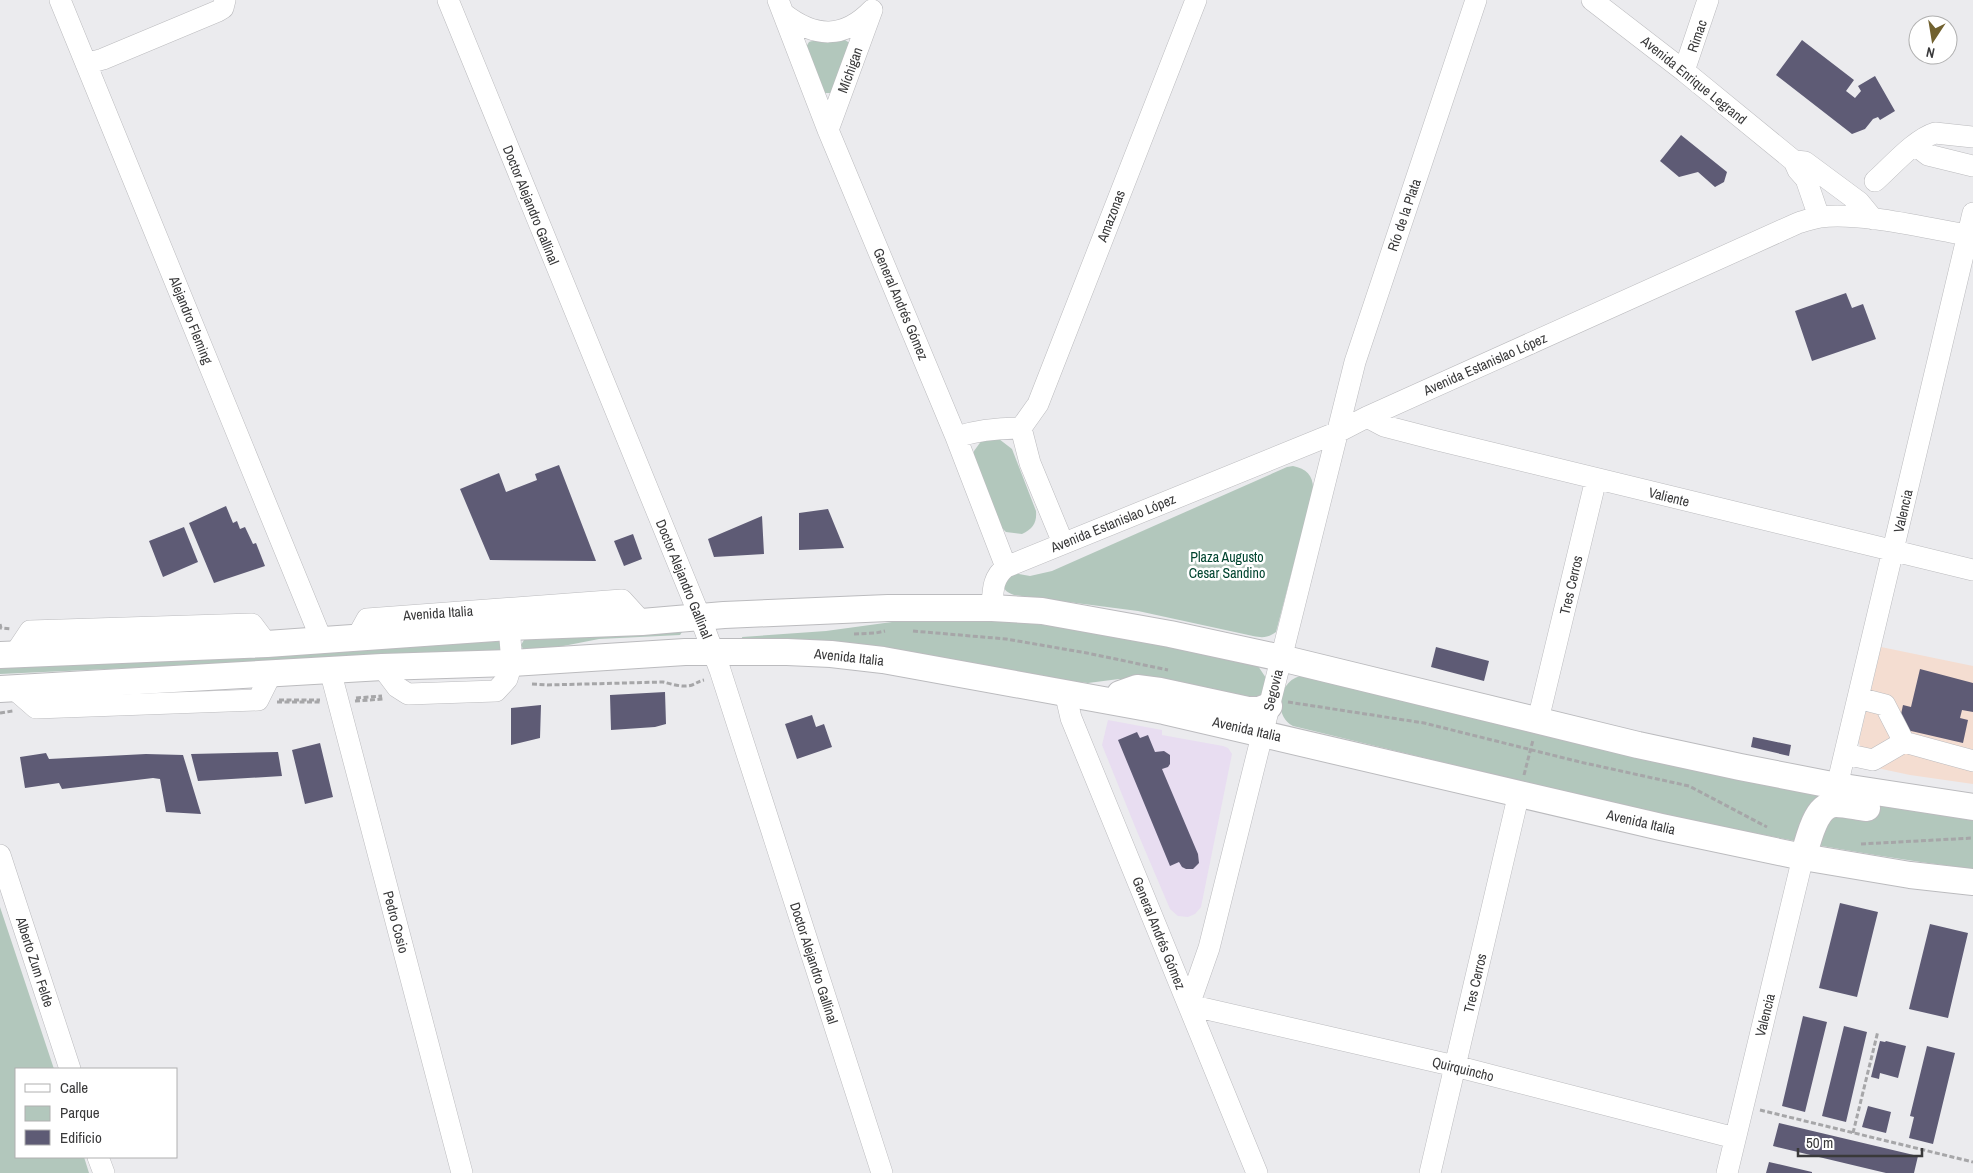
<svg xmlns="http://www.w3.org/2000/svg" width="1973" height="1173" font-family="'Archivo Narrow',sans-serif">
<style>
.commercial{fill:#f4ddd1}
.education{fill:#e8ddf1}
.green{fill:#b2c7bc}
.building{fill:#5e5b75}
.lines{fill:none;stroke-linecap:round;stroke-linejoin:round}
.minor-casing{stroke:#bbbbbe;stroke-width:22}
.major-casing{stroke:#bbbbbe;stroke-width:28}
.path{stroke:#a6a6a8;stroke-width:3;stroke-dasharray:5 2.5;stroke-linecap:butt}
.minor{stroke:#fff;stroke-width:21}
.major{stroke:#fff;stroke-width:26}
.labels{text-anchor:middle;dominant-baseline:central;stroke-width:5;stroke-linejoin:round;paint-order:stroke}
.street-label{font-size:14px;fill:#39393a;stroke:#fff}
.park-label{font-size:14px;fill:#00442f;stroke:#fff}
</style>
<rect width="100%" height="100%" fill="#ebebee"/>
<path class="commercial" d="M1881 647 1973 666V784L1910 775 1863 765 1859 741Z"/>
<path class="education" d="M1108 720 1162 730V735L1223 746 1228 748 1232 754 1201 907 1195 914 1188 917 1178 916 1170 909 1136 829 1102 745Z"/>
<path class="green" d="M845 40 851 44 834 93H825L806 47 809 42C818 39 833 43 845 40Z
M999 439 1012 449 1036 511C1037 523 1033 529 1022 534L1006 532 1000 526 973 457 974 451 982 440Z
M1293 466C1307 469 1314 476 1313 491L1276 632C1268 638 1262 638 1253 636L1138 611 1014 595C1006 592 1003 590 1004 581L1013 573 1030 576 1052 571 1287 467Z
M952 618 1030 623 1126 637 1258 666 1266 678 1261 698 1257 700 1136 680 1119 679 1088 683 743 643 742 637 826 631 914 619Z
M682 632 680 635 599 639 548 649H523L521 645 524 640Z
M500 641 505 651 0 674V666L328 653Z
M1300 676 1647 759 1795 791 1973 818V869C1742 840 1519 780 1293 726 1273 716 1278 682 1300 676Z
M0 907 54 1069H16V1157H84L89 1173H0Z"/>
<path class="building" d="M1802 40 1854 80 1846 91 1855 98 1861 91 1858 86 1875 76 1895 111 1880 120 1878 117 1873 119 1865 129 1852 134 1776 75Z
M1681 135 1727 172 1724 182 1715 187 1698 172 1679 177 1660 161Z
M1846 293 1852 308 1863 304 1876 339 1812 361 1795 311Z
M559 465 596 561 490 560 460 489 499 473 506 492 537 480 535 474Z
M226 506 233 523 237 521 240 529 245 527 253 544 256 543 265 566 214 583 189 523Z
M828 509 844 548 799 550V513Z
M762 516 764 554 714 557 708 539Z
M184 527 198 562 163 577 149 541Z
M633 534 642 559 624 566 614 541Z
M1436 647 1489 661 1484 681 1431 667Z
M1920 669 1973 683V712L1962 710 1960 718 1968 720 1963 743 1898 728 1903 705 1911 707Z
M665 692 666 724 655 727 611 730 610 695Z
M541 705 540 738 511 745V708Z
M812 715 816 727 824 724 832 747 797 759 785 724Z
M1137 732 1140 738 1148 735 1155 752 1164 751 1170 755V764L1168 767 1162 769 1198 854 1199 863 1193 869H1186L1182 867 1179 862 1170 866 1118 740Z
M1753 737 1791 745 1789 756 1751 747Z
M320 743 333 797 305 804 292 750Z
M278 752 282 776 198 781 191 754Z
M46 753 49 759 146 754 183 755 201 814 166 812 160 779 153 778 62 789 59 783 25 788 20 757Z
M1840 903 1878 912 1857 997 1819 988Z
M1930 924 1968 933 1948 1018 1909 1009Z
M1803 1016 1827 1022 1805 1112 1782 1106Z
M1844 1026 1867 1032 1846 1122 1822 1116Z
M1880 1041 1885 1042 1886 1041 1906 1046 1898 1078 1880 1073 1879 1079 1871 1077Z
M1927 1046 1955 1053 1933 1144 1909 1138 1914 1117 1910 1116Z
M1868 1106 1891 1112 1886 1133 1862 1127Z
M1779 1123 1918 1156 1914 1173H1886L1773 1146Z
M1769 1162 1812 1172V1173H1766Z"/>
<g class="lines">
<g class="minor-casing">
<path id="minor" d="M60 0 322 641
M448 0 700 617 720 670 882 1173
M778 0 828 130 956 437 1006 567
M1476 0 1355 362 1209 948 1189 1005 1455 1066 1735 1138
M1592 0 1684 71 1794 161 1798 170 1806 179 1819 217
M784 14C815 38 844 39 872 10L828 130
M86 64 103 59 218 11 223 8 225 0
M1684 71 1708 0
M1915 145 1928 155 1973 166
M1795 161 1805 162 1859 202 1873 219
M1875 181C1891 167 1915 139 1935 133L1973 137
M1367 417 1384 426 1438 440 1973 570
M956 437C978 430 998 428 1021 428
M1063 543 1030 463 1021 428 1038 404 1196 0
M992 608C993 591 992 578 1006 567L1338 432 1367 417 1798 223C1805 221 1813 218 1820 217 1865 212 1928 229 1973 236
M356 639 367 619 622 600 642 622
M14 655 30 631 252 624 267 644
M382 667 397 687 408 694 496 691 507 679 512 663 509 627
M330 670 462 1173
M13 688 36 708 258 700 271 674
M1065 692 1071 718 1257 1173
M1858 698 1885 705 1904 742 1973 761
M1538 720 1596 479
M1845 754 1873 760 1904 742
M1837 786 1973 213
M0 855 70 1069
M98 1157 104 1173
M1430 1173 1519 793
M1727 1173 1803 857"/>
</g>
<g class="major-casing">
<path id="major" d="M0 655 267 644 509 627 642 622 724 615 888 608H992L1042 611 1170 634 1281 658 1638 745 1740 767 1837 786 1973 807
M0 689 382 667 512 663 685 652H787L831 654 883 660 1164 711 1661 827 1803 857 1910 875 1973 882
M1120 694 1137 688 1160 691 1248 710H1259L1269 706
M1803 857C1809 841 1814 804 1836 804 1846 804 1857 807 1867 808"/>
</g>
<path class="path" d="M0 624 1 628 11 629
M913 631 1006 639 1087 653 1168 670
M854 634 876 633 885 631
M532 684 547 685 663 682C672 684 683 688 692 685 697 683 699 681 704 680
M356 698 382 696
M279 700H320
M355 701 384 699
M277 702H321
M1288 702 1424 723 1580 762 1689 786 1767 827
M0 713 13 711
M1524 775 1533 740
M1861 844 1973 838
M1760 1110 1973 1162
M1853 1133 1878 1031"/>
<use href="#minor" class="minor"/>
<use href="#major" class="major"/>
</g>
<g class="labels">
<g class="street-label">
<text transform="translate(1697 36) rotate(-71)">Rimac</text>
<text transform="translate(850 70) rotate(-70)">Míchigan</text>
<text transform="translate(1694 80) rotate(39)">Avenida Enrique Legrand</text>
<text transform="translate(531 205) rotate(68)">Doctor Alejandro Gallinal</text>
<text transform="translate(1404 215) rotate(-71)">Río de la Plata</text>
<text transform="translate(1111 216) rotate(-69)">Amazonas</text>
<text transform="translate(901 304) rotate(67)">General Andrés Gómez</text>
<text transform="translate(191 320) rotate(68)">Alejandro Fleming</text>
<text transform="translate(1485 364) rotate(-24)">Avenida Estanislao López</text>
<text transform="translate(1669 497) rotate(14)">Valiente</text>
<text transform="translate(1903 511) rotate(-77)">Valencia</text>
<text transform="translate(1113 523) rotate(-22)">Avenida Estanislao López</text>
<text transform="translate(684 579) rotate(68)">Doctor Alejandro Gallinal</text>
<text transform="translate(1571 585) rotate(-77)">Tres Cerros</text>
<text transform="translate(438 613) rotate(-4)">Avenida Italia</text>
<text transform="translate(849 657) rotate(6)">Avenida Italia</text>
<text transform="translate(1273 690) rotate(-76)">Segovia</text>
<text transform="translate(1247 729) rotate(13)">Avenida Italia</text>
<text transform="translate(1641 822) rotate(13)">Avenida Italia</text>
<text transform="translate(396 922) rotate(75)">Pedro Cosio</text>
<text transform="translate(1159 933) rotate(68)">General Andrés Gómez</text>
<text transform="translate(35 962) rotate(72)">Alberto Zum Felde</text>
<text transform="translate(814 963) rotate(72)">Doctor Alejandro Gallinal</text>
<text transform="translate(1475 983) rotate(-77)">Tres Cerros</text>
<text transform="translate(1765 1015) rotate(-76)">Valencia</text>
<text transform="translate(1463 1069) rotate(14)">Quirquincho</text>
</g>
<g class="park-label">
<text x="1227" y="557">Plaza Augusto<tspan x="1227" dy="16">Cesar Sandino</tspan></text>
</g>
</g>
<rect x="15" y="1068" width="162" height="90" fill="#ffffff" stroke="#b0b0b0"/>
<rect x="25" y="1084" width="25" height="8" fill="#ffffff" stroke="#b0b0b0"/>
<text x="60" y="1093" font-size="15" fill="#39393a">Calle</text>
<rect x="25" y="1106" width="25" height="15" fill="#b2c7bc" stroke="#b0b0b0"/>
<text x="60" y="1118" font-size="15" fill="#39393a">Parque</text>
<rect x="25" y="1130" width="25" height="15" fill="#5e5b75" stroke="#b0b0b0"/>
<text x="60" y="1143" font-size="15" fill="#39393a">Edificio</text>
<g transform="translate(1933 40) rotate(192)"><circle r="24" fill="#ffffff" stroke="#b0b0b0"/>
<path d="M0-4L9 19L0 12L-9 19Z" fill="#71612f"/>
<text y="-8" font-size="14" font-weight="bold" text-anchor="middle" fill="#39393a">N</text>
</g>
<path d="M1798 1148v8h124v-8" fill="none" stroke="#39393a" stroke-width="2.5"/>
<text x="1806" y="1148" font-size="15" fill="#39393a" stroke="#ffffff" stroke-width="4" paint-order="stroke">50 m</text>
</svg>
